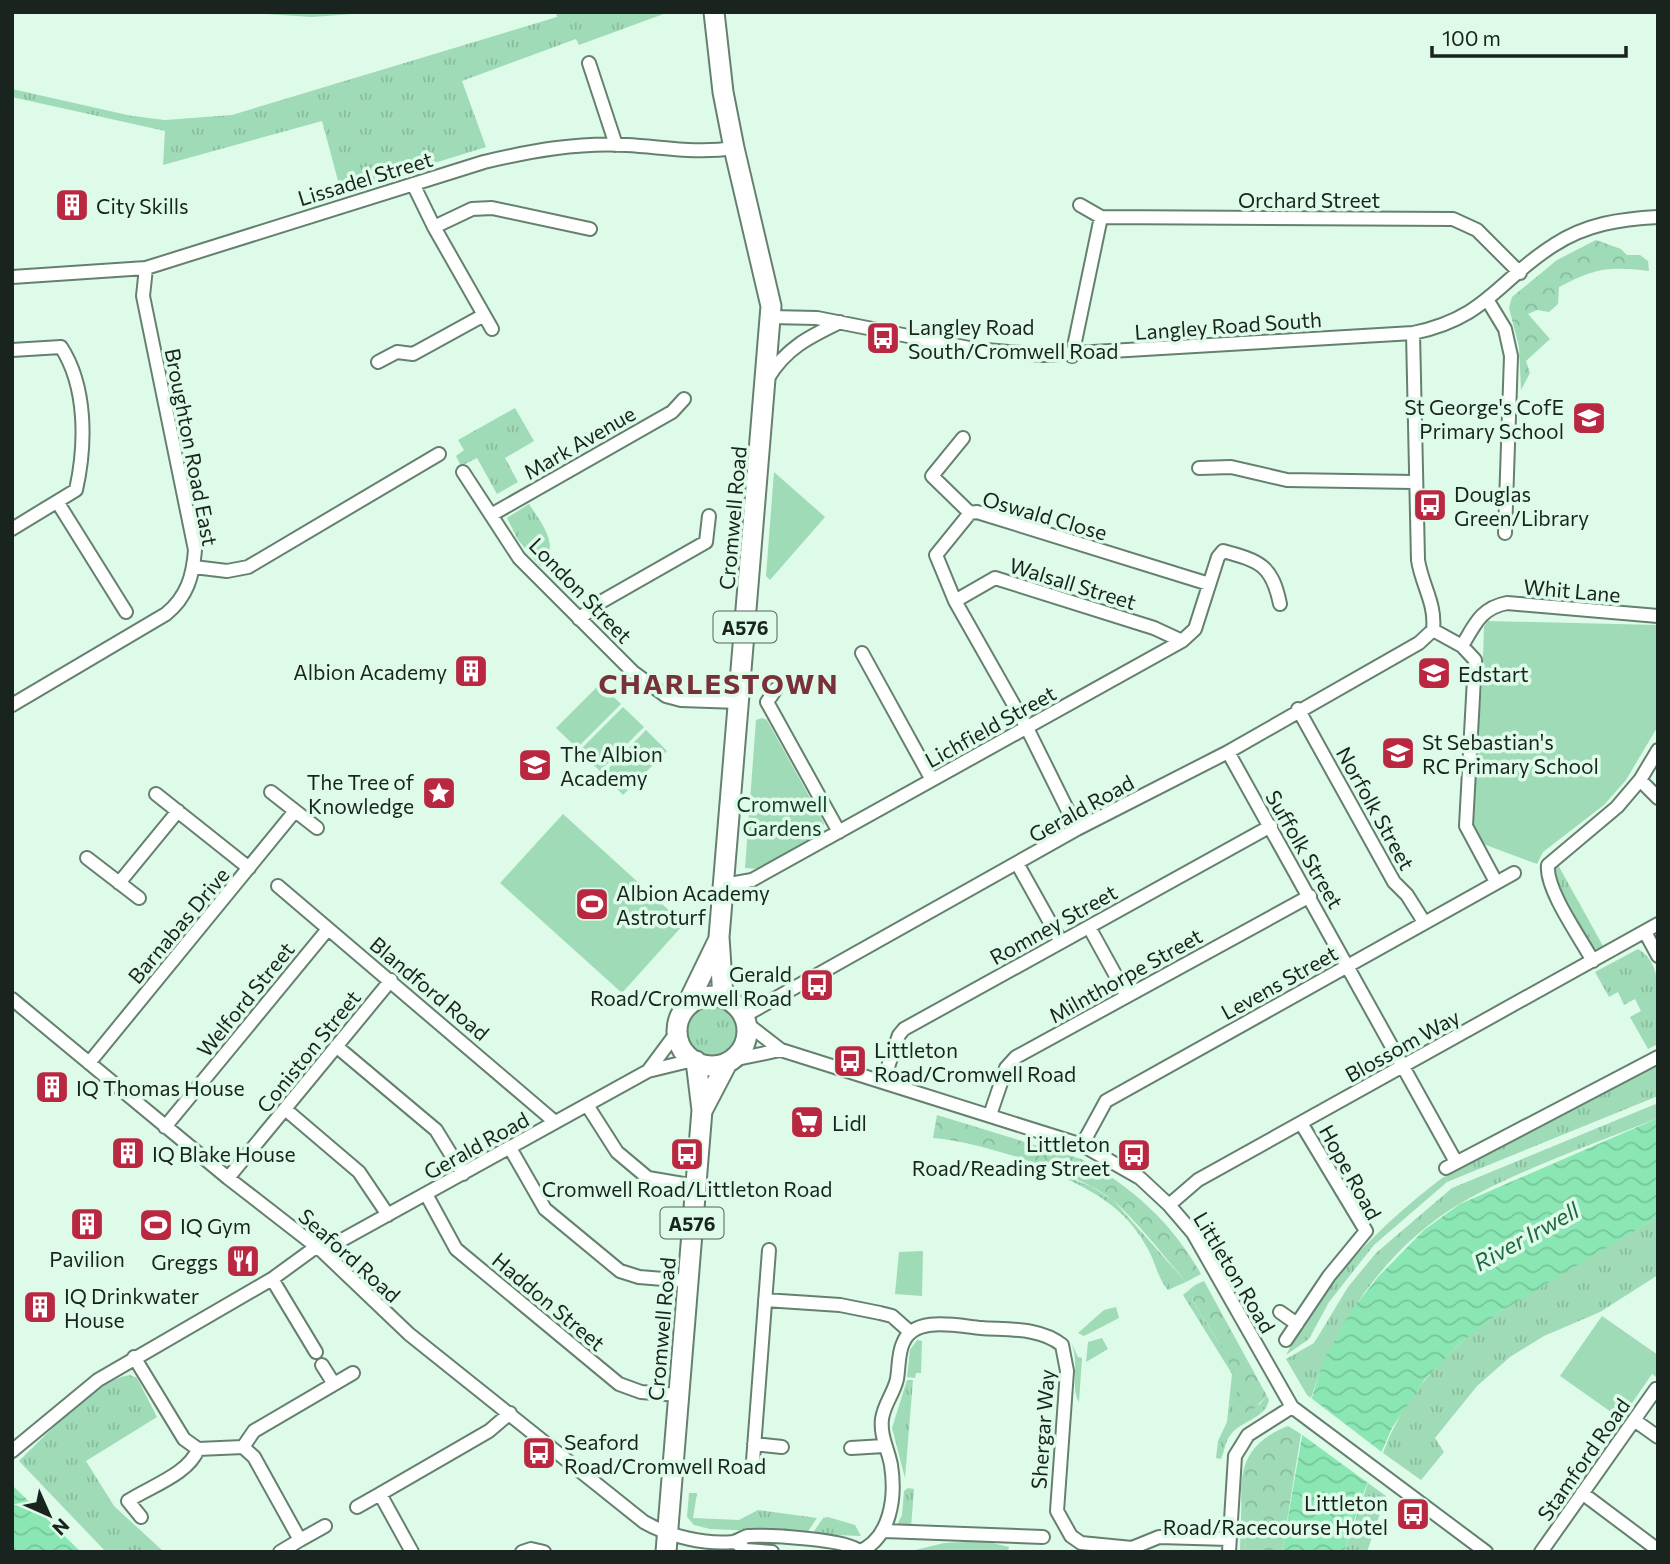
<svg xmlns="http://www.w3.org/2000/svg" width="1670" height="1564" font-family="Commissioner,sans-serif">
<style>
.grass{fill:url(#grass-tufts)}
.forest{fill:url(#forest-crowns)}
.green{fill:#9fdbb7}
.water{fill:url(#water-waves)}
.pier{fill:#ddfbe8}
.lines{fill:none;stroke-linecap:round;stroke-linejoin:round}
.minor-casing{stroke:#65806f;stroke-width:16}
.highway-casing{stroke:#65806f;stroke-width:23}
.minor{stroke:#fff;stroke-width:12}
.highway{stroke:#fff;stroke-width:19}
.labels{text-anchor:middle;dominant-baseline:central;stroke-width:7;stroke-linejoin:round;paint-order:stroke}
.shield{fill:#ddfbe8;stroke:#54645b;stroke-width:2}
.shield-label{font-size:19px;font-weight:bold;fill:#19241e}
.street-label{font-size:21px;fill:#19241e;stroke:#ddfbe8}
.poi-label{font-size:21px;fill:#19241e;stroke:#ddfbe8;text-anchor:start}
.park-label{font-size:21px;fill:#133b27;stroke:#ddfbe8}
.water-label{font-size:23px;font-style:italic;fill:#226543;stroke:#ddfbe8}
.district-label{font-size:28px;font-weight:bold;letter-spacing:2px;fill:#783138;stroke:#ddfbe8}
</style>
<defs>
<pattern id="grass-tufts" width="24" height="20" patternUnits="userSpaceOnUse" patternTransform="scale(1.75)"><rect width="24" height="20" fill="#9fdbb7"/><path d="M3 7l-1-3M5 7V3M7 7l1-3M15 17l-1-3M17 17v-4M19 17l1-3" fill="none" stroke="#88bc9d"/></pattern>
<pattern id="forest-crowns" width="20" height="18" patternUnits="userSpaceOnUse" patternTransform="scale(1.75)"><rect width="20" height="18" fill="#9fdbb7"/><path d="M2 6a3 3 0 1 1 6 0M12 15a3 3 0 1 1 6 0" fill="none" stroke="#88bc9d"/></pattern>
<pattern id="water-waves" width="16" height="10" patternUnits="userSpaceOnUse" patternTransform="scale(1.75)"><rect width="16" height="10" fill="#8ae7b3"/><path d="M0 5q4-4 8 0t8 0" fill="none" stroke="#76c69a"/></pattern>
</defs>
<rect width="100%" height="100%" fill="#ddfbe8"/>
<path class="grass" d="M235 12H379L312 17Z
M556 12H669L579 45 576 39 462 81 486 147 341 192 322 121 163 165 165 131 12 97V89L132 116 165 120 232 115 557 17Z
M515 408 534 441 505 458 518 482 497 494 477 458 461 466 456 456 464 450 458 440Z
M529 504C542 524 562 547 540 566L518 540 507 518Z
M1557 863 1603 946 1597 949 1592 947 1553 875Z
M1638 949C1667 965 1658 1016 1658 1044L1648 1049 1630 1017 1641 1011 1635 999 1624 1005 1618 992 1609 997 1595 972Z
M686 1029a26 26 0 1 1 52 0a26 26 0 1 1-52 0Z
M1658 1064V1096L1447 1182 1374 1245 1329 1302 1309 1339 1286 1355C1323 1283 1378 1227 1442 1178Z
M1658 1103V1118C1596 1143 1518 1170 1461 1203 1389 1245 1337 1320 1311 1398L1307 1395 1286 1359 1314 1343 1348 1287 1376 1253 1452 1188Z
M1048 1170 1090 1186 1113 1200 1186 1282 1168 1290C1158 1279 1156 1264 1149 1251 1125 1205 1092 1191 1048 1170Z
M1658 1217V1275L1600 1312 1544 1336 1510 1357 1477 1386 1435 1438 1444 1452 1421 1480 1383 1453C1426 1334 1556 1277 1658 1217Z
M1195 1285 1192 1300 1231 1362 1238 1392 1259 1405 1267 1396 1269 1400C1265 1419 1243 1420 1232 1433 1225 1440 1225 1450 1221 1459L1216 1458 1218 1441 1227 1422 1232 1374 1183 1295Z
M130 1375 137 1378 157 1417 86 1461 114 1506 164 1552H106L19 1461C42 1439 99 1378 130 1375Z
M907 1380H913L905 1478 892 1428Z
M1242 1481 1246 1552H1240Z
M1368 1483 1386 1496 1367 1552H1344Z
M908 1488 914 1489 911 1528 896 1527 902 1515 904 1491Z
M689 1493H697L693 1518 739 1520 758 1510 817 1518 807 1533 710 1529 694 1525 687 1517Z
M828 1517 855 1525 861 1536 812 1534 823 1518Z"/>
<path class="forest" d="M1596 240 1621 249 1627 255H1640L1648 261 1649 271C1608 266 1595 268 1559 287L1558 304 1549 312 1537 310 1528 314 1550 339 1526 361 1530 373 1521 390 1519 347 1509 308 1512 297 1557 260Z
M937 1115 1081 1159C1133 1187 1172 1223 1201 1274L1186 1282C1163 1255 1141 1226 1115 1202 1086 1175 973 1140 933 1138Z
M1204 1281 1267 1396 1249 1413H1242L1237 1409C1241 1365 1212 1335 1192 1299L1195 1285Z
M1288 1426 1301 1434 1282 1552H1246C1243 1496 1225 1451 1288 1426Z"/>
<path class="green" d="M774 472 825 517 770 580 766 576Z
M1488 621 1658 625V726L1626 780 1604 805 1543 852 1537 864 1478 842 1470 811 1482 687 1484 627Z
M600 684 621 704 577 748 556 728Z
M623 707 644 727 600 771 579 751Z
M762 718 767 720 824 823 822 834 759 869 745 868 756 720Z
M646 730 667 751 623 795 603 774Z
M563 814 684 924 622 993 500 883Z
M923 1251 922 1296 895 1294 899 1252Z
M1116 1307 1119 1318 1084 1336 1078 1333 1104 1310Z
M1602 1316 1658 1355V1378L1652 1374 1621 1419 1560 1376Z
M1102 1338 1108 1349 1086 1362 1088 1342Z
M917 1340 922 1341 921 1373H916L915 1378 907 1377 910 1350Z
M1071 1342 1078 1357 1082 1358 1079 1402C1070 1388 1080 1362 1071 1342Z
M984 1541 1009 1547 1008 1552H907L944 1543Z"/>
<path class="water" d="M1658 1118V1217L1501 1311 1458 1345 1425 1379 1392 1428 1362 1496 1344 1552H1282L1305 1419 1324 1360 1351 1311 1378 1277 1424 1230 1460 1204Z
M12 1485 81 1552H12Z"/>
<path class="pier" d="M1311 1398 1383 1453 1368 1483 1301 1434Z"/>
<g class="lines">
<g class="minor-casing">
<path id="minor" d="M589 63 616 145
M413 184 434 227 492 329
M1080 205 1101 217 1453 219 1477 230 1520 273
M434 227 472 209 492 208 590 229
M12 277 146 268 484 162C530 151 579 142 627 145 663 147 697 154 734 148
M1488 301 1505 329 1511 356 1505 533
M770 317 817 318 974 349 1043 355 1413 333C1487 318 1498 280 1554 245 1586 224 1620 219 1658 217
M1413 333 1418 560C1422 586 1436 603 1433 630
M12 350 61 347C87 387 86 445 76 490L12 529
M1072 356 1101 217
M378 362 397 352 413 354 484 315
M768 378C786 348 809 337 840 322
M963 438 932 476 970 513
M1199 468 1231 467 1287 480 1414 482
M463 472 519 558 633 672 666 696 681 700 739 702
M58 503 126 612
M491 515 672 412 684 399
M194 567 227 571 248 567 439 454
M955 601 995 578 1154 628 1182 641
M579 619 599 603 706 542 709 516
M1433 630 1462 646 1475 660 1466 826 1496 882
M1462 646C1475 624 1481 608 1507 603L1658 616
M862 653 932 780
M776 689 767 702 839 832
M12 705 166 614C187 597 193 576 195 550L143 296 146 268
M1298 709 1394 882 1407 895 1424 922
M1228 752 1456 1162
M1640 780 1658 798
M271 792 317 828
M156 794 249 868
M1077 829 1027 728 955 601 936 555 970 513 977 512 1209 584
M87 858 139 898
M1018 865 1061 942
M119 883 178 811
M724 885 752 880 1182 641 1195 629 1218 557 1223 551C1260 561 1272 565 1280 604
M278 886 555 1122
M1089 927 1127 996
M1645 932 1658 956
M1593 961C1581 939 1545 889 1548 865L1617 807 1640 780 1658 750
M12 999 228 1178 322 1251 409 1334 644 1522C668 1536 706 1545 733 1542 738 1541 743 1537 748 1536 768 1535 847 1539 859 1551
M744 1016 1077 829 1228 752 1419 643 1433 630
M746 1023 781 1050 1082 1145 1140 1178 1169 1205 1193 1233 1292 1407 1486 1552
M336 1046 436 1130 463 1174
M732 1060 780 1050
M89 1063 295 811
M648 1071 677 1032
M883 1081 899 1035 904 1029 1271 826
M587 1105 617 1152 648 1178 695 1186
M285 1109 359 1172 388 1215
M990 1115 1006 1068 1016 1057 1310 896
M165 1127 328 929
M1082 1145 1106 1101 1514 873
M510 1148 545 1209 620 1271 639 1277 688 1281
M1446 1168 1658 1057
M228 1178 391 980
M426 1194 456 1249 619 1384 641 1392 679 1395
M1169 1205 1198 1180 1658 924
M322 1251 648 1071 693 1060
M272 1279 316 1352
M765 1300 840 1305 880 1313 892 1316 910 1332
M1280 1312 1297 1324
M1286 1340 1329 1276 1366 1231 1301 1123
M134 1357 184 1439 198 1449 243 1447 254 1457 300 1540 280 1552
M322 1365 334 1384
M1634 1420 1658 1437
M754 1444 782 1447
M243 1447 254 1431 353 1373
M851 1448 884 1446
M12 1451 98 1380 272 1279 316 1247
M753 1461 769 1250
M1582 1493 1658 1550
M357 1507 380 1494
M141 1517 128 1501C149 1487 189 1474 198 1449
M885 1531 1043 1537
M300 1540 325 1526
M735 1542 746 1550 772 1552
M412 1552 380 1494 489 1431 510 1413
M522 1552 531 1549 544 1552
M858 1552C891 1539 896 1497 891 1465 888 1449 880 1436 882 1419 884 1404 894 1393 897 1379 899 1367 898 1354 903 1343 914 1315 958 1326 981 1328 1008 1330 1040 1327 1062 1345L1067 1371 1057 1511 1071 1536 1081 1543 1132 1548 1159 1537 1229 1539
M1229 1552 1235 1456 1248 1435 1292 1407
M1541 1552 1656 1389"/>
</g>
<g class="highway-casing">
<path id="highway" d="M714 12 723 92 734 148 771 306 719 937 723 997
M677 1031a35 35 0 1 1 70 0a35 35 0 1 1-70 0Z
M685 1009 718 941
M703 1109 727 1063
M666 1552 702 1110 696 1061"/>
</g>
<use href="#minor" class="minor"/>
<use href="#highway" class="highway"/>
</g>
<defs>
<g id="building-square" transform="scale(1.75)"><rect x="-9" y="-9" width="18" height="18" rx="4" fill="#b92741" stroke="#ddfbe8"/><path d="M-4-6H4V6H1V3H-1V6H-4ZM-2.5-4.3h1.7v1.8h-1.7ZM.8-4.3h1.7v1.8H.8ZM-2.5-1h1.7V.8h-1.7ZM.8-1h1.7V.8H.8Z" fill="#fff"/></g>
<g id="bus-square" transform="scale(1.75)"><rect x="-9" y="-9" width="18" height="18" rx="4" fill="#b92741" stroke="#ddfbe8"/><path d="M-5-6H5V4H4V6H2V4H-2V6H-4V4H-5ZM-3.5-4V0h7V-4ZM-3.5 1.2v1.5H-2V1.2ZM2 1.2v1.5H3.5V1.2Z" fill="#fff"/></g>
<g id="school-square" transform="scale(1.75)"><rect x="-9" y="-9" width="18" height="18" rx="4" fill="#b92741" stroke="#ddfbe8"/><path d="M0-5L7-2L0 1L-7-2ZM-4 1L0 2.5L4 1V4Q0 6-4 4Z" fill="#fff"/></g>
<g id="sight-square" transform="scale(1.75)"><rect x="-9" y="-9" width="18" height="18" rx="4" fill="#b92741" stroke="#ddfbe8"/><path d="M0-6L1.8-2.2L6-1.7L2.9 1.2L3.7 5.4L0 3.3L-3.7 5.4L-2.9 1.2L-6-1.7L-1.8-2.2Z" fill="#fff"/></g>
<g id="stadium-square" transform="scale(1.75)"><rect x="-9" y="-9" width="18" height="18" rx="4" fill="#b92741" stroke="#ddfbe8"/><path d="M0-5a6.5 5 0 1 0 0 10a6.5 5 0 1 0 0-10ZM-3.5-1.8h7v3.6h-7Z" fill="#fff"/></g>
<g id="supermarket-square" transform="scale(1.75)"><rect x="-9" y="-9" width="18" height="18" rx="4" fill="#b92741" stroke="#ddfbe8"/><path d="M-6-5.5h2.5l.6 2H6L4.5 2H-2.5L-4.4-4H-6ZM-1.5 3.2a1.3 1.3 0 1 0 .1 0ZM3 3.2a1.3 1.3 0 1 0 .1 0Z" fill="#fff"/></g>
<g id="restaurant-square" transform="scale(1.75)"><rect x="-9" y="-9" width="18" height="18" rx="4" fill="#b92741" stroke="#ddfbe8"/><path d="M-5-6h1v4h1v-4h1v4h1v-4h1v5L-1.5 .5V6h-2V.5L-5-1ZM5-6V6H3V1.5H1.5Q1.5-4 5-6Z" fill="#fff"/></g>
</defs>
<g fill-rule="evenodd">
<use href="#building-square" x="72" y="205"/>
<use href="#bus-square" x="883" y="338"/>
<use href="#school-square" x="1589" y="418"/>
<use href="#bus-square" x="1430" y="505"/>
<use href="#building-square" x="471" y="671"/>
<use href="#school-square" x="1434" y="673"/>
<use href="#school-square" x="1398" y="753"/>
<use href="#school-square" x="535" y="765"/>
<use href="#sight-square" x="439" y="793"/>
<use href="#stadium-square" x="592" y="904"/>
<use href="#bus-square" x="817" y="985"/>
<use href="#bus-square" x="850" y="1061"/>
<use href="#building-square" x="52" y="1087"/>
<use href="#supermarket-square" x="807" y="1122"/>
<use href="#building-square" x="128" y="1153"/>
<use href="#bus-square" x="687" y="1154"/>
<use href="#bus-square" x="1134" y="1155"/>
<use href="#building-square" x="87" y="1224"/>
<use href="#stadium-square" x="156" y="1225"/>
<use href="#restaurant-square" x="243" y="1261"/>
<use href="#building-square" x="40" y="1307"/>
<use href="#bus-square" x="539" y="1453"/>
<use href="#bus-square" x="1413" y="1514"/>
</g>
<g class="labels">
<g class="shield">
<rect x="713.5" y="611.5" width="63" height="31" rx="5"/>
<rect x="660.5" y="1207.5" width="63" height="31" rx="5"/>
</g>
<g class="shield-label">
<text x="745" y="627">A576</text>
<text x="692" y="1223">A576</text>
</g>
<g class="street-label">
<text transform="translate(365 178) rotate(-17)">Lissadel Street</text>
<text x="1309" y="199">Orchard Street</text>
<text transform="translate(1228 325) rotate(-4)">Langley Road South</text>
<text transform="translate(579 442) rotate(-30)">Mark Avenue</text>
<text transform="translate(192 447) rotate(79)">Broughton Road East</text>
<text transform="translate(1045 515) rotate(16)">Oswald Close</text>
<text transform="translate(732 518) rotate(-85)">Cromwell Road</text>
<text transform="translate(1073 583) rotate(17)">Walsall Street</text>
<text transform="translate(581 590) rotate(46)">London Street</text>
<text transform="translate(1572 590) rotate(5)">Whit Lane</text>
<text transform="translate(990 726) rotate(-29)">Lichfield Street</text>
<text transform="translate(1081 808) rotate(-29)">Gerald Road</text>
<text transform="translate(1376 808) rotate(61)">Norfolk Street</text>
<text transform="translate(1305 849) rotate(60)">Suffolk Street</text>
<text transform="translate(1053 924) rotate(-29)">Romney Street</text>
<text transform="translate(178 925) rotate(-50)">Barnabas Drive</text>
<text transform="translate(1125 975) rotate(-29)">Milnthorpe Street</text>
<text transform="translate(1279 982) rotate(-29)">Levens Street</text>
<text transform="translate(430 988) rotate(40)">Blandford Road</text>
<text transform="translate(245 999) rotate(-51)">Welford Street</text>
<text transform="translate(1402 1045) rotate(-29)">Blossom Way</text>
<text transform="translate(308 1051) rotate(-51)">Coniston Street</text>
<text transform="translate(476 1145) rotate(-29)">Gerald Road</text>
<text transform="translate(1351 1172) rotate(61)">Hope Road</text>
<text transform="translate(350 1255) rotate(42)">Seaford Road</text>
<text transform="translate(1235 1272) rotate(59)">Littleton Road</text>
<text transform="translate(549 1301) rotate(40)">Haddon Street</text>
<text transform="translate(661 1329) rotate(-85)">Cromwell Road</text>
<text transform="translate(1042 1429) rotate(-86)">Shergar Way</text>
<text transform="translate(1583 1459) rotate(-55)">Stamford Road</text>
</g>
<g class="poi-label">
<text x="96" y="205">City Skills</text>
<text x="908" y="326">Langley Road<tspan x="908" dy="24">South/Cromwell Road</tspan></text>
<text x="1564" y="406" text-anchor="end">St George's CofE<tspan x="1564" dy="24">Primary School</tspan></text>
<text x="1454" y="493">Douglas<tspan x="1454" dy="24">Green/Library</tspan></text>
<text x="447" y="671" text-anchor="end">Albion Academy</text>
<text x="1458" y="673">Edstart</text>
<text x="1422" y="741">St Sebastian's<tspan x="1422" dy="24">RC Primary School</tspan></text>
<text x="560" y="753">The Albion<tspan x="560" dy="24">Academy</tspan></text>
<text x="414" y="781" text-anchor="end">The Tree of<tspan x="414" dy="24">Knowledge</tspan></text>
<text x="616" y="892">Albion Academy<tspan x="616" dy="24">Astroturf</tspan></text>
<text x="792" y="973" text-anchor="end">Gerald<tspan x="792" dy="24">Road/Cromwell Road</tspan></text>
<text x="874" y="1049">Littleton<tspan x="874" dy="24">Road/Cromwell Road</tspan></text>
<text x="76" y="1087">IQ Thomas House</text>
<text x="832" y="1122">Lidl</text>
<text x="1110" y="1143" text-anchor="end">Littleton<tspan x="1110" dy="24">Road/Reading Street</tspan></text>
<text x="152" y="1153">IQ Blake House</text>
<text x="687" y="1188" text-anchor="middle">Cromwell Road/Littleton Road</text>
<text x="180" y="1225">IQ Gym</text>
<text x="87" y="1258" text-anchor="middle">Pavilion</text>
<text x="218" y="1261" text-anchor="end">Greggs</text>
<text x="64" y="1295">IQ Drinkwater<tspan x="64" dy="24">House</tspan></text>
<text x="564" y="1441">Seaford<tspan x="564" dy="24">Road/Cromwell Road</tspan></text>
<text x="1388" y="1502" text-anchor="end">Littleton<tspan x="1388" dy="24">Road/Racecourse Hotel</tspan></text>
</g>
<g class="park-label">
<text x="782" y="803">Cromwell<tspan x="782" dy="24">Gardens</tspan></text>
</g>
<g class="water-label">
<text transform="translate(1526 1236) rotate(-29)">River Irwell</text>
</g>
<g class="district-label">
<text x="719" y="683">CHARLESTOWN</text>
</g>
</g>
<rect width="1670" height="1564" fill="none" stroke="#19241e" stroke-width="28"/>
<g transform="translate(49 1515) rotate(135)" stroke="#ddfbe8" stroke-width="5" paint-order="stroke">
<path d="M0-5L12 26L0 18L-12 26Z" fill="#19241e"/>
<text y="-10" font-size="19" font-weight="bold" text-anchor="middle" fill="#19241e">N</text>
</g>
<path d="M1432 46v10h194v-10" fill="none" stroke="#19241e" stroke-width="3.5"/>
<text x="1442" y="46" font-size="21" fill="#19241e" stroke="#ddfbe8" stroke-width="5" paint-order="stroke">100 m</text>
</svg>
